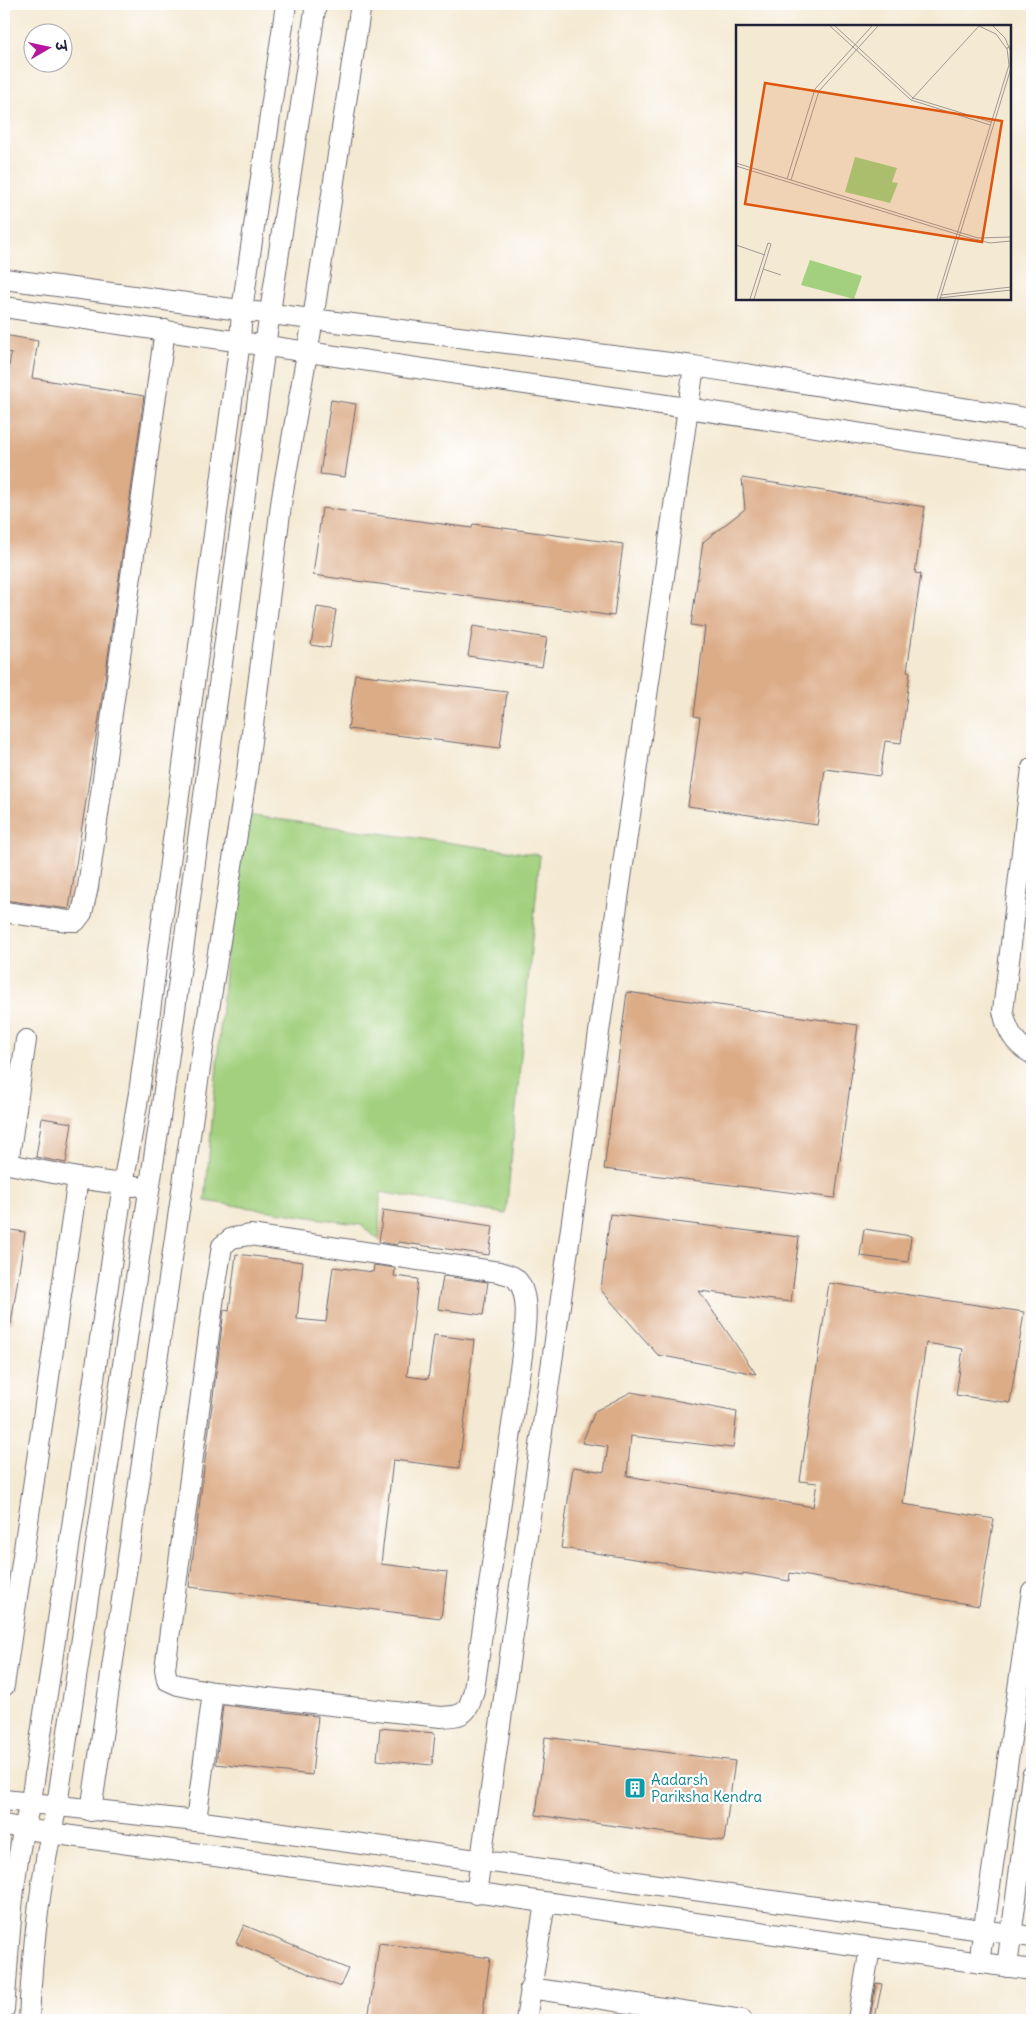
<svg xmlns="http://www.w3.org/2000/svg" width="1036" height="2024" font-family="Delius,'Playpen Sans Deva',sans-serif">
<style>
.green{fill:#a2d07e;stroke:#62795c}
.building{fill:#dcac87}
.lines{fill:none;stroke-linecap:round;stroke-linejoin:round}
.minor-casing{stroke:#6c6870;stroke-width:22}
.minor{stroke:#fff;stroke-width:20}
.labels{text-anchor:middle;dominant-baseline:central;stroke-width:4.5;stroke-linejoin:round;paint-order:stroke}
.culture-label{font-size:15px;fill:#0d838f;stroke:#fff;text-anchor:start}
.inset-road{fill:none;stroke:#a09996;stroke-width:1}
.view{fill:#de560e;fill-opacity:0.15;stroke:#de560e;stroke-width:2.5}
.inset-edge{fill:none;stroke:#22223b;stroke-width:2.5}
</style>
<rect width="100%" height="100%" fill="#fff"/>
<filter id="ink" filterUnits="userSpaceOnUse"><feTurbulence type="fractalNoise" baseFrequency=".02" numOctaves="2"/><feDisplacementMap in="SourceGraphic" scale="10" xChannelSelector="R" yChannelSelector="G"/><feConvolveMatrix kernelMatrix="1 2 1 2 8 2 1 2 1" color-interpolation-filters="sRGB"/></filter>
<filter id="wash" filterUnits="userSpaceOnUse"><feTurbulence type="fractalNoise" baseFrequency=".0096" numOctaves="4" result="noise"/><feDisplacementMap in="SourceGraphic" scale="20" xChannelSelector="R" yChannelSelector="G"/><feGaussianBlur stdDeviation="1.12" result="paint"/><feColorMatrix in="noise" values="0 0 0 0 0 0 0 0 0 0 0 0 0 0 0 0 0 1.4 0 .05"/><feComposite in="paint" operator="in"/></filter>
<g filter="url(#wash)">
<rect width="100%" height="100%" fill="#f4e9d2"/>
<path class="green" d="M239 814 540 855 506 1214 380 1192 379 1240 361 1225 205 1201Z"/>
<g id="blocks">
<path class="building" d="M4 335 38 341 32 378 144 396 104 686 69 909 4 900V402L11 353 4 352Z
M331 400 356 404 345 477 320 474Z
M742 478 925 507 915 573 921 574 907 671 910 672 901 743 885 741 880 776 825 769 817 825 688 806 700 717 694 716 705 627 691 625 703 542 745 509Z
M322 508 472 528 473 524 623 544 614 616 313 575Z
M317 607 336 610 330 648 311 645Z
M473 626 547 638 542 667 468 656Z
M355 674 507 692 500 748 348 729Z
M627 992 858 1025 835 1198 604 1169Z
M42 1118 72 1123 66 1163 36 1157Z
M383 1210 493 1226 489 1255 398 1242 397 1245 379 1242Z
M610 1214 799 1237 791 1302 699 1291 756 1374 658 1355 601 1290Z
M4 1229 25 1232 11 1324 4 1323Z
M864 1229 911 1236 908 1262 860 1256Z
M236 1254 303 1262 297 1319 326 1322 333 1267 373 1272 374 1265 395 1268 394 1276 418 1279 407 1376 428 1379 434 1335 474 1340 459 1468 393 1460 381 1564 447 1572 441 1618 189 1587 224 1310 229 1311Z
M443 1276 488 1282 483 1315 438 1309Z
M829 1283 1024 1312 1010 1403 956 1395 963 1349 926 1343 903 1504 994 1519 979 1606 790 1573 789 1581 743 1573V1575L561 1548 573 1467 604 1472 608 1447 582 1443 595 1411 631 1392 737 1412 733 1448 631 1436 627 1476 813 1507 817 1483 800 1481Z
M223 1705 318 1716 312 1775 216 1764Z
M380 1728 435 1733 432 1765 377 1760Z
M545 1737 735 1761 724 1841 536 1815Z
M244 1925 348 1969 340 1987 236 1943Z
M379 1943 490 1958 482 2020H368Z
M876 1983 882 1984 875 2018 870 2017Z"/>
</g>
</g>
<g filter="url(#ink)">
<use href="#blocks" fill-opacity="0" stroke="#6c6870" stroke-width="1"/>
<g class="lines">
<g class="minor-casing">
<path id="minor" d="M4 279 271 314 694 366 1032 419
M4 307 1032 459
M1032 768 1003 1011C1007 1030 1014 1044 1032 1054
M4 912 68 921H76L82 913 88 887 165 330
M4 1163 78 1178 135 1186
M8 1164 26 1040
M250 1235 499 1272C504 1274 513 1275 516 1279 532 1295 524 1334 522 1355L474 1690C468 1713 465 1716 441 1717L213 1692 178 1685 167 1680 165 1669 214 1296 222 1246 232 1238Z
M4 1686 78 1178
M4 1800 196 1821 1032 1937
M91 1811 203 1047 247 772 282 497 313 319 361 4
M196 1821 213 1692
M4 1825 50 1833 1032 1970
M476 1894 694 366
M979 1963 1032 1591
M1007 1967 1032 1776
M530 1988 742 2020
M4 2009C10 1941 11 1868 31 1801L123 1185 139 1093 240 341 242 310 286 4
M29 2020C32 1949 41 1874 57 1805L163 1098 265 346 316 4
M526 2020 545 1903
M858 2020 870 1948"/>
</g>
<use href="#minor" class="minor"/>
</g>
</g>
<defs>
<g id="building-square" transform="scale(1.125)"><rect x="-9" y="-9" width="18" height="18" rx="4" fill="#0f9aa8" stroke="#fff"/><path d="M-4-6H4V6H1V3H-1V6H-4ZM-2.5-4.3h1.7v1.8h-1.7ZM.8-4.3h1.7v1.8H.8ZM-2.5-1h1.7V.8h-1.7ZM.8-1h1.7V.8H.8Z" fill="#fff"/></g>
</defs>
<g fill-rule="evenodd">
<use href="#building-square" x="635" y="1788"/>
</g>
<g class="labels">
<g class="culture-label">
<text x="651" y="1779">Aadarsh<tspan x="651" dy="17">Pariksha Kendra</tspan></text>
</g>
</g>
<g transform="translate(736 25)">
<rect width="275" height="275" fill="#f4e9d2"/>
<path d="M119 132 161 143 156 157 162 158 154 178 109 167ZM74 235 126 251 118 274 65 260Z" fill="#a2d07e"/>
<path class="inset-road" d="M94 1 175 75 254 100M99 1 177 73 255 97M243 1 260 9 271 24M257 1 269 13 275 27M176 74 243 1M0 138 242 213 275 212M0 141 230 212 254 218 275 216M51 154 79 64 136 1M55 155 83 66 142 1M0 220 29 230M27 244 45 250M205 270 275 262M203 273 275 265M14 274 32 218 35 219 18 274M201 274 273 40 271 23 275 21M204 274 275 43"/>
<path class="view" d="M29 58 266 96 246 217 9 179Z"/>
<rect width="275" height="275" class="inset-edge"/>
</g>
<rect width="1036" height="2024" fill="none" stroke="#fff" stroke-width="20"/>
<g transform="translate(48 48) rotate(81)"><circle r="24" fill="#ffffff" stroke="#a7a7b1"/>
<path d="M0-4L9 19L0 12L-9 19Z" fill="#b5179e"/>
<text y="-8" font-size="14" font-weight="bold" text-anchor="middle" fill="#22223b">उ</text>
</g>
</svg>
